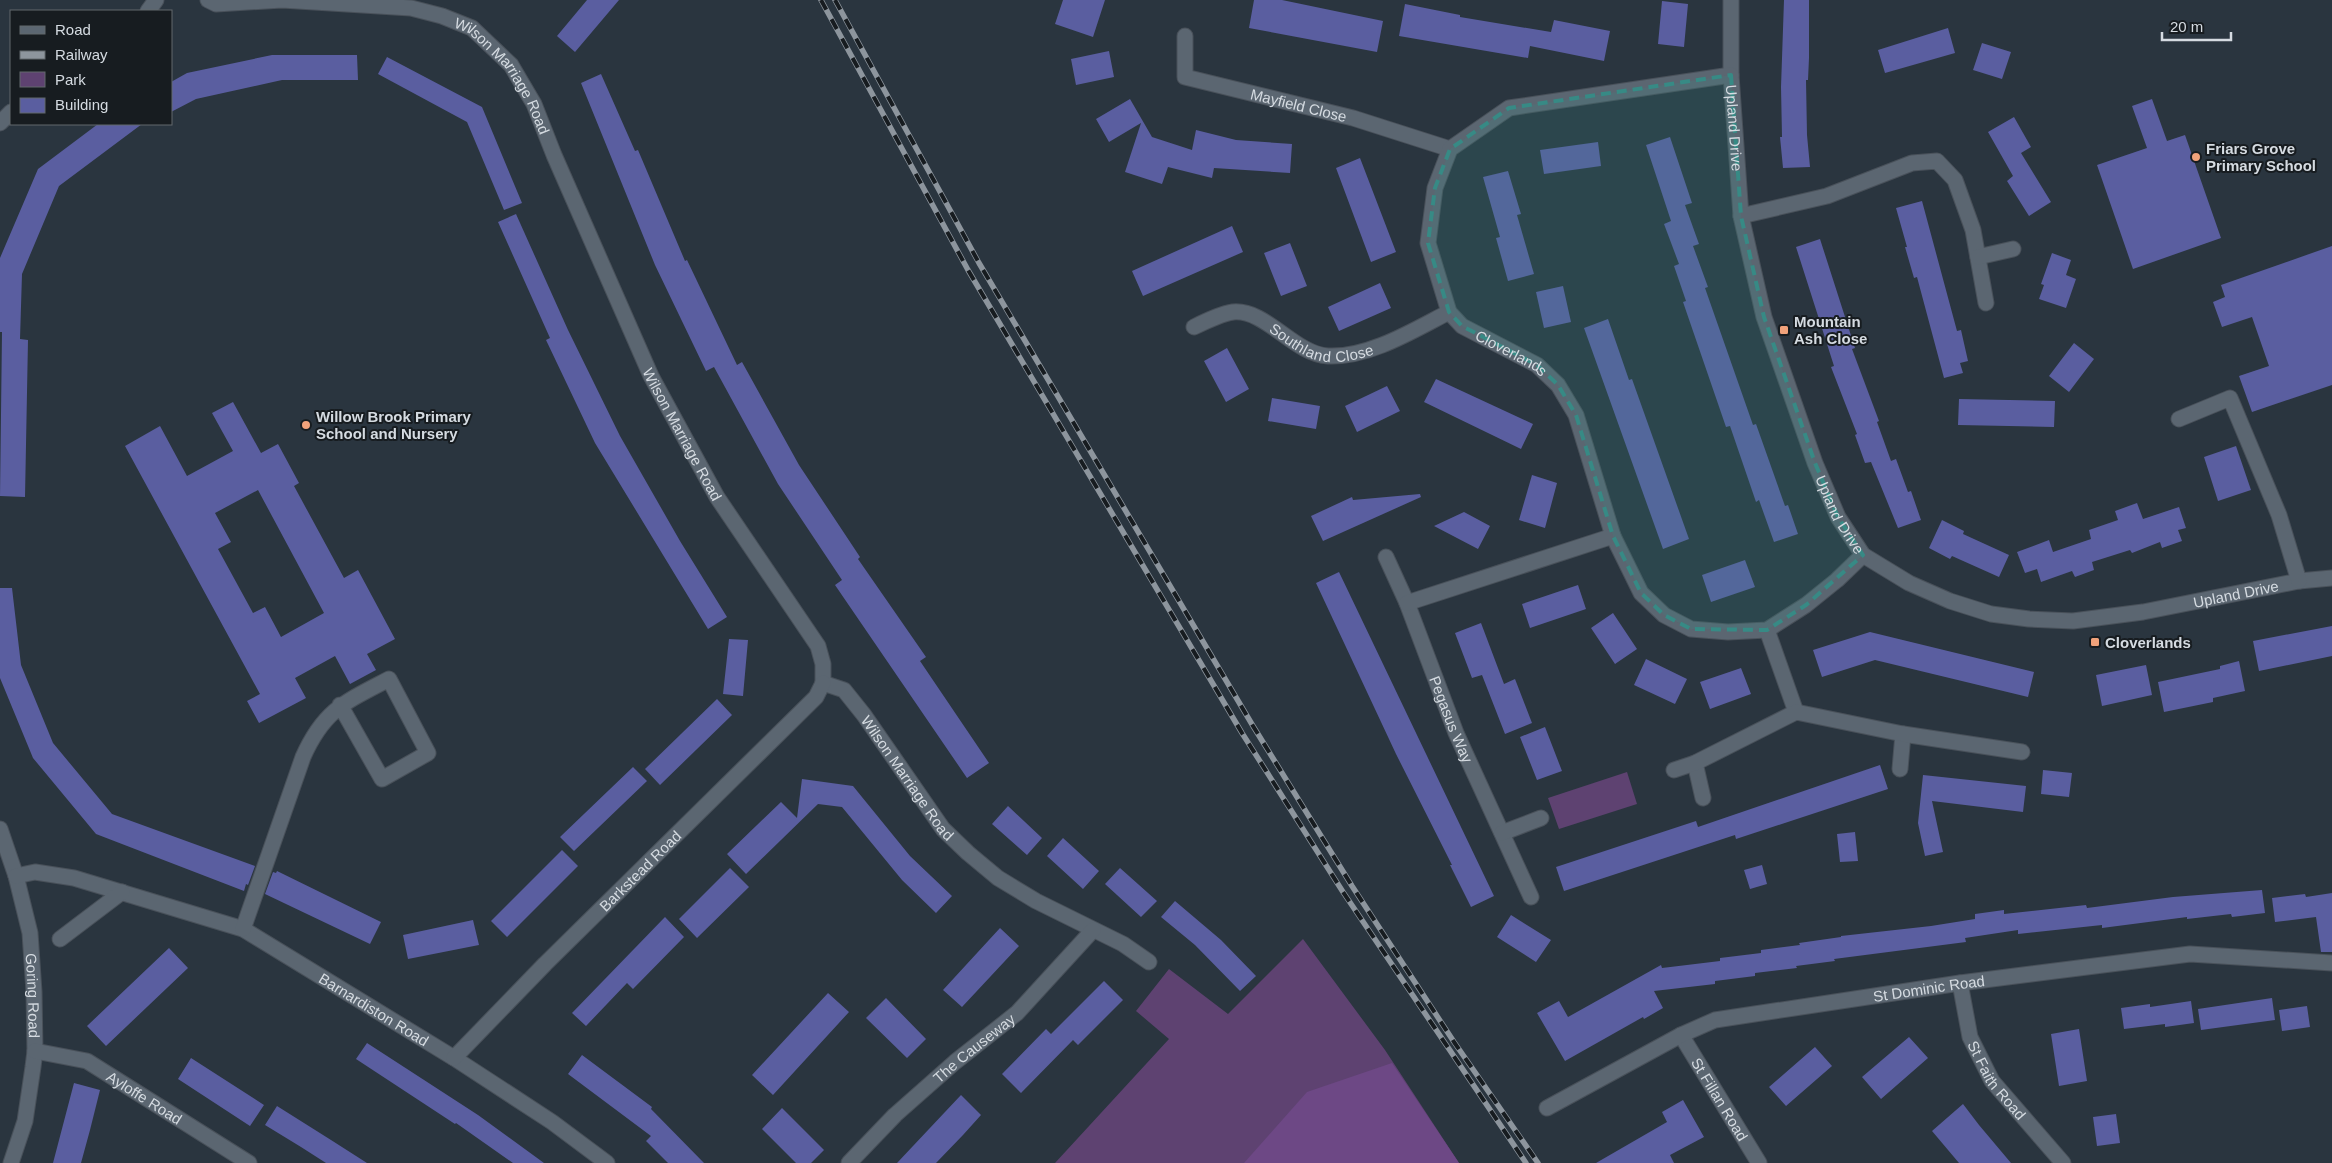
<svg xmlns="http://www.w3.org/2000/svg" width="2332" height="1163" font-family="Helvetica,sans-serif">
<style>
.green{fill:#5e4271}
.forest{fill:#6d4885}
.building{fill:#5a5ea0;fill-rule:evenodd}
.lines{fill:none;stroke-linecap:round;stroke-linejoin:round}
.minor-casing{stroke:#49515a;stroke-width:17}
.minor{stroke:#5b6671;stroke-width:15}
.rail-casing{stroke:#8d959d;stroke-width:5.5}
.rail{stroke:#171c20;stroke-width:4;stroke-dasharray:11;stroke-linecap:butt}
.marked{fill:#378a85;fill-opacity:0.2;stroke:#378a85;stroke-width:4;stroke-dasharray:10 6;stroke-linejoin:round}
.poi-dot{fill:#f1a27b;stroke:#171c20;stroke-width:2}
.labels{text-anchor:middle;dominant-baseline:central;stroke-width:4;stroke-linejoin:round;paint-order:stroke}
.street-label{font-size:15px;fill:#d5dbe1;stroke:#171c20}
.poi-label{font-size:15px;font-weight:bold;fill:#d5dbe1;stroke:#171c20;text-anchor:start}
</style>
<rect width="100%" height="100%" fill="#2a353f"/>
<path class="green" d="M1627 772 1637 804 1559 829 1548 798Z
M1303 939 1385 1050 1459 1163H1055L1169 1039 1136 1011 1169 969 1228 1014Z"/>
<path class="forest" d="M1392 1063 1459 1163H1244L1307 1092Z"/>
<path class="building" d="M587 0H619L575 52 557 36Z
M1063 0H1105L1093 37 1055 24Z
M1254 0H1282L1383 21 1377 52 1249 28Z
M1784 0H1809V58L1808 80H1806L1807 135 1810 167 1783 168 1780 137H1782L1781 87Z
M1662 1 1688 4 1684 47 1658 44Z
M1405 4 1460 15V17L1551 32 1554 20 1610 31 1604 61 1530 46 1528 58 1399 36Z
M1948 28 1955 53 1885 73 1878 50Z
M1982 43 2011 52 2002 79 1973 70Z
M1109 51 1114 77 1076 85 1071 59Z
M272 55H357L358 80H282L196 99 171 112V82L187 73Z
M387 57 482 107 522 203 504 210 467 122 378 74Z
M601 74 635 151 638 150 685 261 687 260 737 365 742 362 799 465 860 557 858 559 926 657 920 661 989 763 967 778 835 585 842 580 778 484 714 367 706 371 655 265 581 83Z
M1130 99 1152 137 1192 150 1196 130 1236 140 1292 144 1290 173 1214 168 1212 178 1168 167 1162 184 1125 172 1141 123 1109 142 1096 119Z
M2152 99 2167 141 2185 135 2221 238 2133 269 2097 165 2147 148 2132 106Z
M2014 117 2031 147 2021 153 2051 202 2029 216 2007 181 2013 176 1988 132Z
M98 124H142L59 186 22 274 20 339 28 340 25 497 0 496 2 332H0V258L38 169Z
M1670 137 1692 203 1685 205 1699 244 1693 246 1708 287 1705 288 1753 425 1756 424 1785 506 1788 505 1798 534 1774 542 1759 500 1756 502 1730 426 1726 427 1683 302 1686 301 1674 266 1679 264 1664 224 1671 221 1646 145Z
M1598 142 1601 166 1544 174 1540 150Z
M1360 158 1396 252 1371 262 1336 168Z
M1508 171 1521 214 1517 215 1534 274 1508 281 1496 238 1500 237 1483 177Z
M1922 201 1957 331 1961 330 1968 361 1960 363 1963 373 1944 378 1917 277 1914 278 1905 247H1907L1896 208Z
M516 214 568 330 620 436 680 541 727 617 708 629 595 443 546 340 550 338 498 222Z
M1232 226 1243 252 1143 296 1132 271Z
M1820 239 1855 348 1852 349 1879 421 1877 422 1891 461 1896 459 1908 492 1911 491 1921 520 1898 528 1871 462 1865 463 1855 435 1857 434 1831 367 1834 366 1796 247Z
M1290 243 1307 286 1281 296 1264 253Z
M2332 246V385L2252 412 2239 376 2269 366 2252 317 2222 327 2213 302 2225 297 2221 285Z
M2052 253 2071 260 2066 275 2076 279 2066 308 2039 299 2044 285 2041 284Z
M1380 283 1391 308 1339 331 1328 307Z
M1563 286 1571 322 1544 328 1536 292Z
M1608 319 1629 380 1632 379 1689 539 1663 549 1584 328Z
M2074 343 2094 359 2069 392 2049 376Z
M1227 348 1249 389 1226 402 1204 361Z
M1436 379 1533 424 1521 449 1424 402Z
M1387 386 1400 411 1357 432 1345 406Z
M1272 398 1320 406 1316 429 1268 421Z
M1959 399 2055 401 2054 427 1958 425Z
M233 402 261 453 278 444 299 483 294 486 344 578 358 570 395 639 367 654 376 670 350 684 335 656 295 678 306 698 259 723 247 701 260 694 125 446 160 426 187 476 233 451 212 413ZM258 490 324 613 281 637 265 607 253 613 218 549 231 542 215 513Z
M2236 446 2251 490 2218 501 2204 457Z
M1532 475 1557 483 1545 528 1519 520Z
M1420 494 1421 497 1323 541 1311 516 1352 497 1353 500Z
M2137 503 2143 519 2179 507 2186 528 2178 530 2182 541 2162 548 2160 542 2132 553 2130 550 2092 562 2094 570 2075 577 2072 571 2041 582 2037 569 2025 573 2017 552 2049 540 2053 552 2091 539 2089 530 2118 520 2115 511Z
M1464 512 1490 526 1478 549 1434 526Z
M1942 520 1964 531 1963 534 2009 555 1999 577 1952 556 1950 559 1929 548Z
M1745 560 1755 587 1711 602 1702 575Z
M1339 572 1494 896 1471 907 1450 865H1452L1396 754 1316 583Z
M1578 585 1586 609 1530 628 1522 604Z
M0 588H12L21 665 53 743 112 814 255 866 248 885 246 884 244 891 96 834 33 758 0 678Z
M1613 613 1637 649 1615 664 1591 628Z
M1481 623 1504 684 1515 679 1532 723 1505 734 1482 675 1472 678 1455 633Z
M2332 626V656L2259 671 2253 641Z
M1870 632 2034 672 2028 697 1875 660 1822 677 1813 650Z
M729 639 748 640 743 696 723 694Z
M1646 659 1687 679 1675 704 1634 685Z
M2239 661 2245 691 2213 698V702L2164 712 2158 682 2220 669V666Z
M2146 665 2152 695 2102 706 2096 675Z
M1741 668 1751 694 1710 709 1700 682Z
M717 699 732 715 660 785 645 769Z
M1545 727 1562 771 1537 780 1520 737Z
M1880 765 1888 789 1736 839 1735 835 1564 891 1556 867 1696 821 1698 827Z
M633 767 647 781 574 851 560 837Z
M2043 770 2072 773 2069 797 2041 794Z
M1923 775 2026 786 2023 812 1932 801 1943 852 1925 856 1918 823Z
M802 779 853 786 910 856 952 896 936 913 902 880 842 807 818 804 746 874 727 854 781 802 797 818Z
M1008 806 1042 838 1027 855 992 824Z
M1855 832 1858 861 1840 862 1837 834Z
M1063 838 1099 871 1083 889 1047 856Z
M562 850 578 866 507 937 491 921Z
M1762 865 1767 884 1750 889 1744 870Z
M730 868 749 887 697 938 679 919Z
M1120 868 1157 901 1141 917 1105 884Z
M277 871 381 922 370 944 265 894 273 872 276 873Z
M2262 890 2265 913 2232 917 2231 914 2187 919V917L2102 928V925L2018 934V930L1965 938 1966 942 1834 959 1835 961 1796 966 1797 968 1755 973V976L1715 981V984L1654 991 1663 1008 1644 1019 1643 1017 1565 1061 1537 1013 1559 1001 1568 1017 1661 965 1662 968 1720 961V958L1761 953V950L1800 945 1799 943 1841 937V936L1931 926 1975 919V914L2004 910V914L2086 905 2087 908 2173 897Z
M2332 893V952H2321L2316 917 2275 922 2272 898 2305 894 2306 897Z
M1175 901 1221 940 1256 976 1240 991 1195 945 1161 917Z
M1511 915 1551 940 1536 962 1497 937Z
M665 917 684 937 633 989 627 983 586 1026 572 1013Z
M473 920 479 945 408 959 403 935Z
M1000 928 1019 946 962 1007 943 990Z
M169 948 188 968 106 1046 87 1026Z
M1104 981 1123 1000 1078 1045 1073 1040 1021 1093 1002 1074 1046 1029 1051 1034Z
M828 993 849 1012 773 1095 752 1075Z
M886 998 926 1039 907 1058 866 1018Z
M2272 998 2275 1020 2201 1030 2198 1009Z
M2191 1001 2194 1023 2165 1027V1024L2124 1029 2121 1008 2150 1004V1007Z
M2307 1006 2310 1027 2282 1031 2279 1010Z
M2079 1029 2087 1081 2059 1086 2051 1034Z
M1909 1037 1928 1058 1881 1099 1862 1077Z
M367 1043 478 1115 544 1163H513L456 1123 455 1124 356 1059Z
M1815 1047 1832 1066 1786 1106 1769 1087Z
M582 1055 652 1107 651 1109 704 1163H668L646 1141 651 1136 568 1074Z
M191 1058 264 1105 250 1126 178 1079Z
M74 1083 100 1090 90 1130 81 1163H53Z
M961 1095 981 1115 963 1135 936 1163H897Z
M1683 1100 1704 1137 1670 1155 1674 1163H1596L1667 1122 1662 1112Z
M1963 1104 1979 1125 2011 1163H1959L1932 1131Z
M277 1106 331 1140 367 1163H326L301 1147 265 1125Z
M782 1108 824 1150 811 1163H796L762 1129Z
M2116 1114 2120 1143 2097 1146 2093 1117Z"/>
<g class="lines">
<g class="minor-casing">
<g id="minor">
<path id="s1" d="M208 0 216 4 282 0 411 8 442 16 472 28 511 65 534 104 554 155 651 376 717 497 818 646 823 664V683L844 690 864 715 943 829 968 853 998 878 1036 901 1123 944 1149 962"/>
<path id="s2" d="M1731 0V75L1741 216 1764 317 1815 463 1838 517 1863 555 1909 583 1950 601 1991 614 2029 619 2073 621 2143 612 2299 581 2332 578"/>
<path d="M148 11 156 0"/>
<path id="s3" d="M1185 36V77L1353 118 1450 149"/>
<path id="s4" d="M1731 75 1509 108 1450 149 1435 188 1428 243 1449 312 1462 326 1537 365 1558 385 1576 415 1613 536 1641 593 1664 615 1691 629 1728 632 1767 630 1806 605 1837 580 1863 555"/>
<path d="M0 123 11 112"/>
<path d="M1741 216 1827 196 1912 163 1937 161 1955 180 1973 230 1986 303"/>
<path d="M1978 257 2013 249"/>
<path id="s5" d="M1194 327C1206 321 1220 314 1233 312 1266 309 1294 354 1328 356 1369 358 1414 330 1449 312"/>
<path d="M2179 419 2230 398 2279 515 2299 581"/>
<path id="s6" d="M1386 557 1407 603 1456 733 1531 897"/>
<path d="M1407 603 1613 536"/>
<path d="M1767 630 1796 712"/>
<path d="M1695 763 1703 798"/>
<path d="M1900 769 1903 734"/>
<path d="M1674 770 1695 763 1796 712 1903 734 2022 752"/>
<path id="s7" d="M0 829 16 876 30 933 34 992 35 1051 33 1067 25 1121 11 1163"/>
<path d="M1502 833 1541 818"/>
<path id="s8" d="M16 876 35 872 74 878 243 929 454 1058 552 1122 607 1163"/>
<path d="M243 929 303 757C324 710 345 702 389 679L428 753 382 779 340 705"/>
<path d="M60 939 122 892"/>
<path id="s9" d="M1960 983 1970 1037 1992 1081 2063 1163"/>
<path id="s10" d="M1681 1035 1759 1163"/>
<path id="s11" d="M35 1051 87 1061 249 1163"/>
<path id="s12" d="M454 1058 545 964 816 697 823 683"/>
<path id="s13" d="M1547 1108 1681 1035 1715 1020 1960 983 2190 954 2332 963"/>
<path id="s14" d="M849 1163 895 1115 955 1062 1017 1013 1093 930"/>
</g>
</g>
<use href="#minor" class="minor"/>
<g class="rail-casing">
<path id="rail" d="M821 0 968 270 1242 733 1343 892 1526 1163
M835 0 979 263 1253 726 1352 886 1454 1042 1538 1163"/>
</g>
<use href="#rail" class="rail"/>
</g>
<path class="marked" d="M1731 75 1741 216 1764 317 1815 463 1838 517 1863 555 1806 605 1767 630 1691 629 1664 615 1641 593 1613 536 1576 415 1558 385 1537 365 1462 326 1449 312 1428 243 1435 188 1450 149 1509 108Z"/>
<g class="poi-dot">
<circle cx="2196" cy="157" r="5"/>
<rect x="1779" y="325" width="10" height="10" rx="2.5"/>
<circle cx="306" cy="425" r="5"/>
<rect x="2090" y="637" width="10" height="10" rx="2.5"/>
</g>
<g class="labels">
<g class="street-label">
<text stroke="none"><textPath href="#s1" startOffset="325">Wilson Marriage Road</textPath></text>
<text stroke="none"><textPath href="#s3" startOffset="158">Mayfield Close</textPath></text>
<text stroke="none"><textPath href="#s2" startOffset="128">Upland Drive</textPath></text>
<text stroke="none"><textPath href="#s5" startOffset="139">Southland Close</textPath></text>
<text stroke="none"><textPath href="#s4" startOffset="541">Cloverlands</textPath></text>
<text stroke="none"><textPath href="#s1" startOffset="730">Wilson Marriage Road</textPath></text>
<text stroke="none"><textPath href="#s2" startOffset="532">Upland Drive</textPath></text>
<text stroke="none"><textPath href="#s2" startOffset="968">Upland Drive</textPath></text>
<text stroke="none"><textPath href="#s6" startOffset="175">Pegasus Way</textPath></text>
<text stroke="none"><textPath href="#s1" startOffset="1150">Wilson Marriage Road</textPath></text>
<text stroke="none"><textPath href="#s12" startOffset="264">Barkstead Road</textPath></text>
<text stroke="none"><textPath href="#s13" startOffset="406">St Dominic Road</textPath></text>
<text stroke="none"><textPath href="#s7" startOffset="171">Goring Road</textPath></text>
<text stroke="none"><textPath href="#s8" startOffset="389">Barnardiston Road</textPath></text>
<text stroke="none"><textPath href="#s14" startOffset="170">The Causeway</textPath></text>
<text stroke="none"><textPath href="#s9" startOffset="106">St Faith Road</textPath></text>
<text stroke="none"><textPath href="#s11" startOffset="121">Ayloffe Road</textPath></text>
<text stroke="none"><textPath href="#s10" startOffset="75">St Fillan Road</textPath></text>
</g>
<g class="poi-label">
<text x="2206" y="148">Friars Grove<tspan x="2206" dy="17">Primary School</tspan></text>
<text x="1794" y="321">Mountain<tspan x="1794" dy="17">Ash Close</tspan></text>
<text x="316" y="416">Willow Brook Primary<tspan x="316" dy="17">School and Nursery</tspan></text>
<text x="2105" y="642">Cloverlands</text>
</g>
</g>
<rect x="10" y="10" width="162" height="115" fill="#171c20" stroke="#63686d"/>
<rect x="20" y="26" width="25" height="8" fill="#5b6671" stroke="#63686d"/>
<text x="55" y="35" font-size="15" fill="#d5dbe1">Road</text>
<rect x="20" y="51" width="25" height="8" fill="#8d959d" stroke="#63686d"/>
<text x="55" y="60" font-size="15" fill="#d5dbe1">Railway</text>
<rect x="20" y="72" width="25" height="15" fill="#5e4271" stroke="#63686d"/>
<text x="55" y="85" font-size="15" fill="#d5dbe1">Park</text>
<rect x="20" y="98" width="25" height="15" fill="#5a5ea0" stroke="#63686d"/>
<text x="55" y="110" font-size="15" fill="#d5dbe1">Building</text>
<path d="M2162 32v8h69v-8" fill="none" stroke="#d5dbe1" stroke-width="2.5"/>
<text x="2170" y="32" font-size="15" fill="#d5dbe1" stroke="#171c20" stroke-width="4" paint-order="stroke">20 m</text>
</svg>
